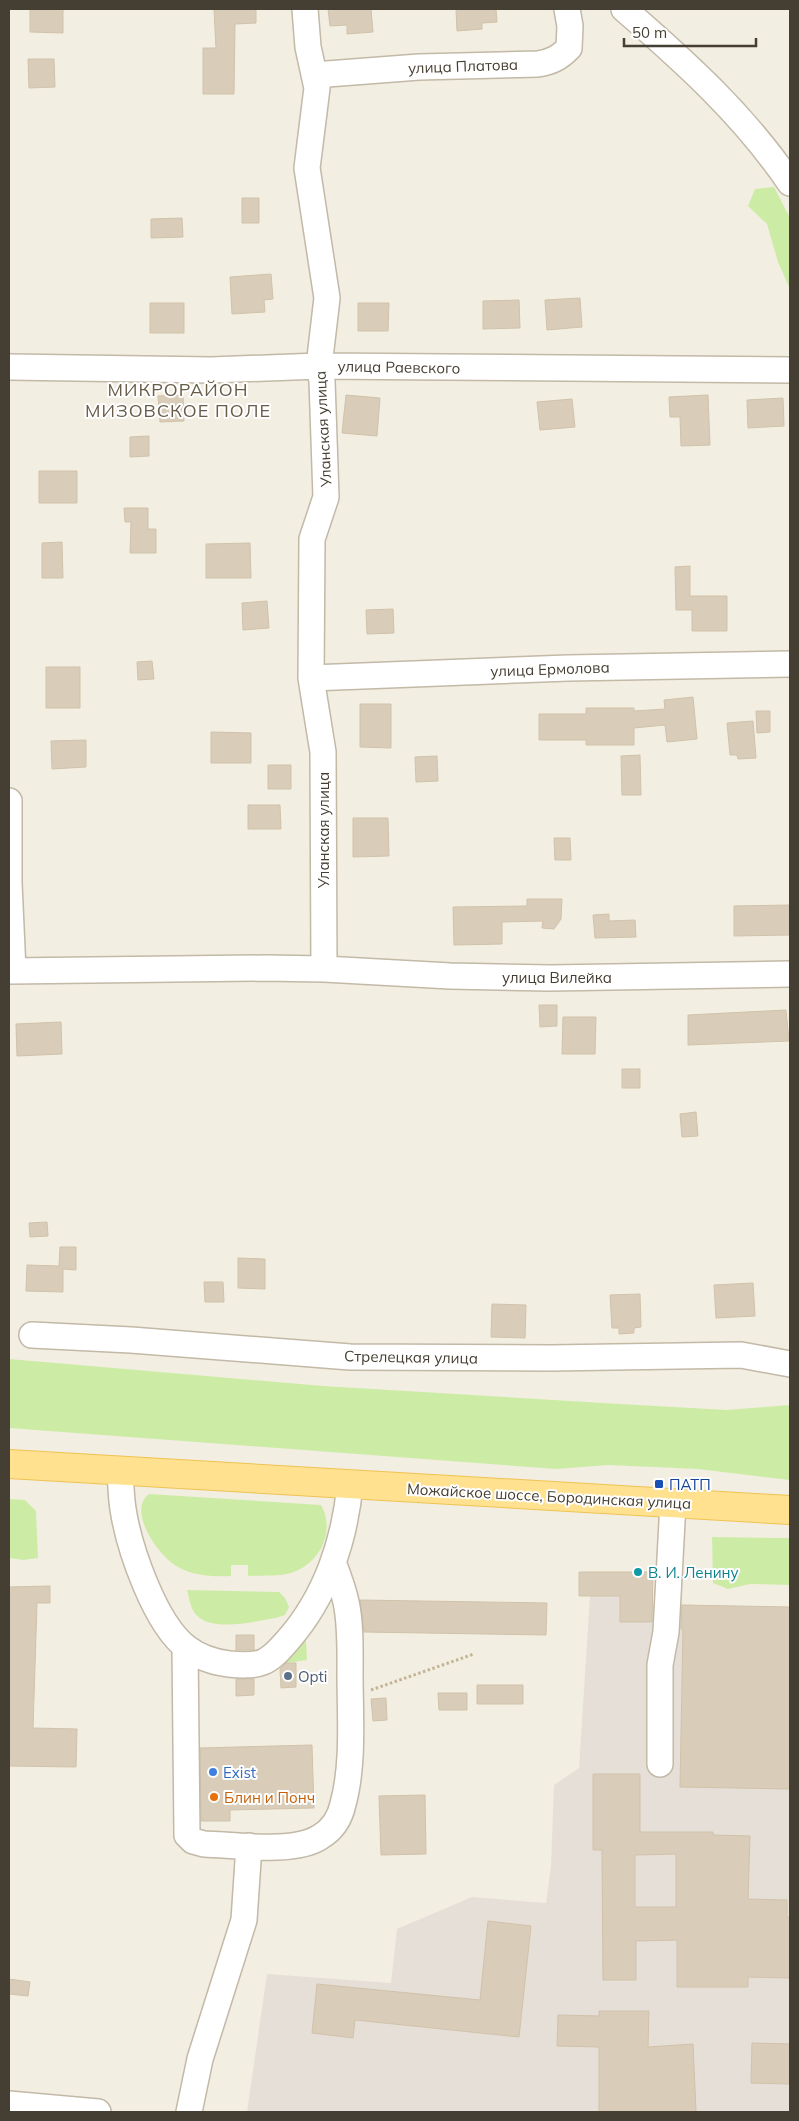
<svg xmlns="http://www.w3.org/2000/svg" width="799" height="2121" font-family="Mulish,sans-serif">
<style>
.industrial{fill:#e5dfd8}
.green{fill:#cceca6}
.building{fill:#d9cdba;stroke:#d1c2a9;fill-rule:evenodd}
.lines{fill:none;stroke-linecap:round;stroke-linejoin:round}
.minor-casing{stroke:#c2b9a7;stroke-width:28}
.major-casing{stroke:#efc354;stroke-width:30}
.path{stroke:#c2b394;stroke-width:3;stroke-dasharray:2.5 2.5;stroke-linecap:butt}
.minor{stroke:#fff;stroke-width:25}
.major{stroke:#ffe18f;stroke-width:28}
.transit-dot{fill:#1a4fb4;stroke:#fff;stroke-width:2}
.culture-dot{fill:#0f9aa8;stroke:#fff;stroke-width:2}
.service-dot{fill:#5c6f8a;stroke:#fff;stroke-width:2}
.shop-dot{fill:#3f7fe0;stroke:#fff;stroke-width:2}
.food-dot{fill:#e8710a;stroke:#fff;stroke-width:2}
.labels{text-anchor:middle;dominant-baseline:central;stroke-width:4;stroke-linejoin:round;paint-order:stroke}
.street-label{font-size:15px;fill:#453e32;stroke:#fff}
.transit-label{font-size:15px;fill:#164399;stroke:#fff;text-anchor:start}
.culture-label{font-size:15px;fill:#0d838f;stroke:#fff;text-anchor:start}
.service-label{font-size:15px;fill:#4e5e75;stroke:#fff;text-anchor:start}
.shop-label{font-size:15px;fill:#366cbe;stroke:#fff;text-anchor:start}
.food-label{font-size:15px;fill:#c56008;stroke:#fff;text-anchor:start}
.quarter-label{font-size:18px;letter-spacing:1px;fill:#695c48;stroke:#fff}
</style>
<rect width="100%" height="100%" fill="#f3eee2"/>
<path class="industrial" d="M590 1596H620V1622L652 1597 653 1604 790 1607V2112H247L267 1974 391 1983 397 1929 472 1897 546 1903 551 1866 554 1785 579 1768Z"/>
<path class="green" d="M774 187 790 218V289L778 262 767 224 748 206 755 189Z
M9 1359 323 1386 620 1404 727 1410 790 1405V1480L698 1469 608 1465 556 1469 9 1428Z
M149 1494 321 1505C336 1531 320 1564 291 1573 277 1577 262 1575 248 1576V1565H231V1576C213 1577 194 1576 178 1567 160 1558 126 1511 149 1494Z
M9 1499 25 1500 36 1511 38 1558 23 1560 9 1558Z
M712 1537 790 1538V1585L750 1584 728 1589 713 1583Z
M187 1590 279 1592 285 1598 289 1607 285 1615 276 1618C255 1621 208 1634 194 1612 190 1606 189 1597 187 1590Z
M306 1641 307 1660 280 1664 300 1643Z"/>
<path class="building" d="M30 9H63V33L30 32Z
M214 9H256V23L235 24 234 94H203V48H216Z
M328 9H371L373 32 347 34V25L330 26Z
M456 9H496L497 22 482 23V29L457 31Z
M28 59H54L55 87 29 88Z
M242 198H259V223H242Z
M182 218 183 237 151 238V219Z
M271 274 273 299 264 300 265 312 232 314 230 277Z
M580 298 582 327 547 330 545 300Z
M519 300 520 328 483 329V301Z
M150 303H184V333H150Z
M358 303H389L388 331H358Z
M183 395 184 421 160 422 158 396Z
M346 395 380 398 377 436 342 433Z
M708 395 710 445 681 446 680 417H670L669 397Z
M783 398 784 426 748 428 747 400Z
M572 399 575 427 540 430 537 402Z
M149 436V456L130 457V437Z
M39 471H77V503H39Z
M124 508H148V529H156V553H130L131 522H125Z
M62 542 63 578H42V543Z
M250 543 251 578H206V544Z
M690 566V596H727V631H692V610H676L675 567Z
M267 601 269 628 243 630 242 603Z
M393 609 394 633 367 634 366 610Z
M152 661 154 679 138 680 137 662Z
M46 667H80V708H46Z
M693 697 697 739 667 742 665 725 634 728V745H586V740H539V714H586V708H634V711L665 709 664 700Z
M360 704H391V748L360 747Z
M756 711H770V732L757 733Z
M753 721 756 758 738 759 737 755H730L727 723Z
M211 732 251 733V763H211Z
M86 740V767L52 769 51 741Z
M640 755 641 795H622L621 756Z
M437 756 438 781 416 782 415 757Z
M268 765H291V789H268Z
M248 805H280L281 829H248Z
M353 818H388L389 856 353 857Z
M554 838H570L571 860H555Z
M527 899H562L561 919 554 929 542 928 543 921 502 922V944L454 945 453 907 527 906Z
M790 905V935L734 936V906Z
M609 914V921L635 920 636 937 595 938 593 915Z
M539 1005H557V1026L540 1027Z
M786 1010 789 1041 688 1045V1015Z
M563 1017H596L595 1054H562Z
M61 1022 62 1054 17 1056 16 1024Z
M622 1069H640V1088H622Z
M696 1112 698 1136 682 1137 680 1114Z
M47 1222 48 1236 30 1237 29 1223Z
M60 1247H76V1270L63 1269V1292L26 1291 27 1265 59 1266Z
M238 1258 265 1259V1289L238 1288Z
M204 1282H223L224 1302H205Z
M753 1283 755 1316 716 1318 714 1285Z
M640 1294 641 1327 634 1328V1333L619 1334V1328H612L610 1295Z
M492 1304 526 1305 525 1338 491 1337Z
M579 1572H653L652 1622H620V1596H579Z
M50 1586V1603H37L33 1728 77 1729 76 1767 9 1766V1587Z
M360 1600 547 1603 546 1635 364 1632Z
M682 1605 790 1607V1789L680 1787 683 1629H681Z
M236 1635H254V1650H236Z
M286 1663H296V1687L281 1688 280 1669Z
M236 1679H254V1695L236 1696Z
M477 1685H523V1704H477Z
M438 1693H467V1710H439Z
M386 1698 387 1720 373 1721 371 1699Z
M312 1745 314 1808 230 1810V1821H201L200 1748Z
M593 1774H640V1832H713V1835L750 1836 748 1899 787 1900V1917H790V1978L748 1977V1987H677V1940L636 1941V1980H603L602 1850H593ZM676 1854V1907H635V1855Z
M425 1795 426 1854 381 1855 379 1796Z
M488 1921 531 1926 519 2037 355 2020 353 2038 312 2033 317 1984 480 2000Z
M9 1979 30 1982 28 1996 9 1994Z
M599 2011H649L648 2047 693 2044 696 2112H599V2047L557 2046 558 2015 599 2016Z
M752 2043 790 2044V2084L751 2083Z"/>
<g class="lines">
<g class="minor-casing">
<path id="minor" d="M305 9 308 47 317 88 307 168 327 298 319 366 322 381 326 497 312 539 311 678 323 752 324 969
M624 9C685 62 744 115 790 183
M314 75 419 67 538 64C551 62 559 58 569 48L570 26 567 9
M9 367 211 370 319 366 790 370
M311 678 568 668 790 664
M9 801V883L13 971
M9 971 265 968 324 969 450 976 550 978 790 974
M32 1335 131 1340 350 1357 551 1358 741 1355 790 1364
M120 1471C121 1484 121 1497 123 1509 129 1548 155 1624 187 1648 200 1658 213 1662 229 1664 240 1665 253 1666 263 1662 273 1658 281 1648 288 1640 326 1597 345 1540 350 1484
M185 1647 187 1835 193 1841 204 1844C236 1845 294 1854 320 1837 332 1830 340 1818 343 1804 354 1764 350 1715 350 1674 350 1651 351 1625 346 1602 343 1588 338 1575 333 1562
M660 1764V1665L666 1632 673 1503
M9 2104 98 2112
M189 2112 200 2059 244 1920 249 1846"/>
</g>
<g class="major-casing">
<path id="major" d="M9 1464 790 1510"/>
</g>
<path class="path" d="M371 1690 474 1654"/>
<use href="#minor" class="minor"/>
<use href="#major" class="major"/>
</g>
<rect class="transit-dot" x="654" y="1479" width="10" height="10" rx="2.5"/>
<circle class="culture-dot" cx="638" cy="1572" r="5"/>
<circle class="service-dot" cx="288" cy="1676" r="5"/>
<circle class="shop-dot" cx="213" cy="1772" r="5"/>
<circle class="food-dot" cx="214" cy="1797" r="5"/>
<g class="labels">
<g class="street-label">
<text transform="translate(463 66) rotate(-2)">улица Платова</text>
<text transform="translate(399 367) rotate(1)">улица Раевского</text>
<text transform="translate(323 429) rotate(-93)">Уланская улица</text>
<text transform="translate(550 669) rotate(-2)">улица Ермолова</text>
<text transform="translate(323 830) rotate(-90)">Уланская улица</text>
<text x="557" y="977">улица Вилейка</text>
<text transform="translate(411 1357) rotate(1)">Стрелецкая улица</text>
<text transform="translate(549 1496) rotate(3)">Можайское шоссе, Бородинская улица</text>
</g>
<g class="transit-label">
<text x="669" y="1484">ПАТП</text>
</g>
<g class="culture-label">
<text x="648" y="1572">В. И. Ленину</text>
</g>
<g class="service-label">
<text x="298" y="1676">Opti</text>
</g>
<g class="shop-label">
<text x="223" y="1772">Exist</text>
</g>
<g class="food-label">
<text x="224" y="1797">Блин и Понч</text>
</g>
<g class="quarter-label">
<text x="178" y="389">МИКРОРАЙОН<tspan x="178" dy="21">МИЗОВСКОЕ ПОЛЕ</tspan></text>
</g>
</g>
<rect width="799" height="2121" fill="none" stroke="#453e32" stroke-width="20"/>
<path d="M624 38v8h132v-8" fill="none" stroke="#453e32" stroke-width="2.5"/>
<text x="632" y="38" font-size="15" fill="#453e32" stroke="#ffffff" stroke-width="4" paint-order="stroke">50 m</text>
</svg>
